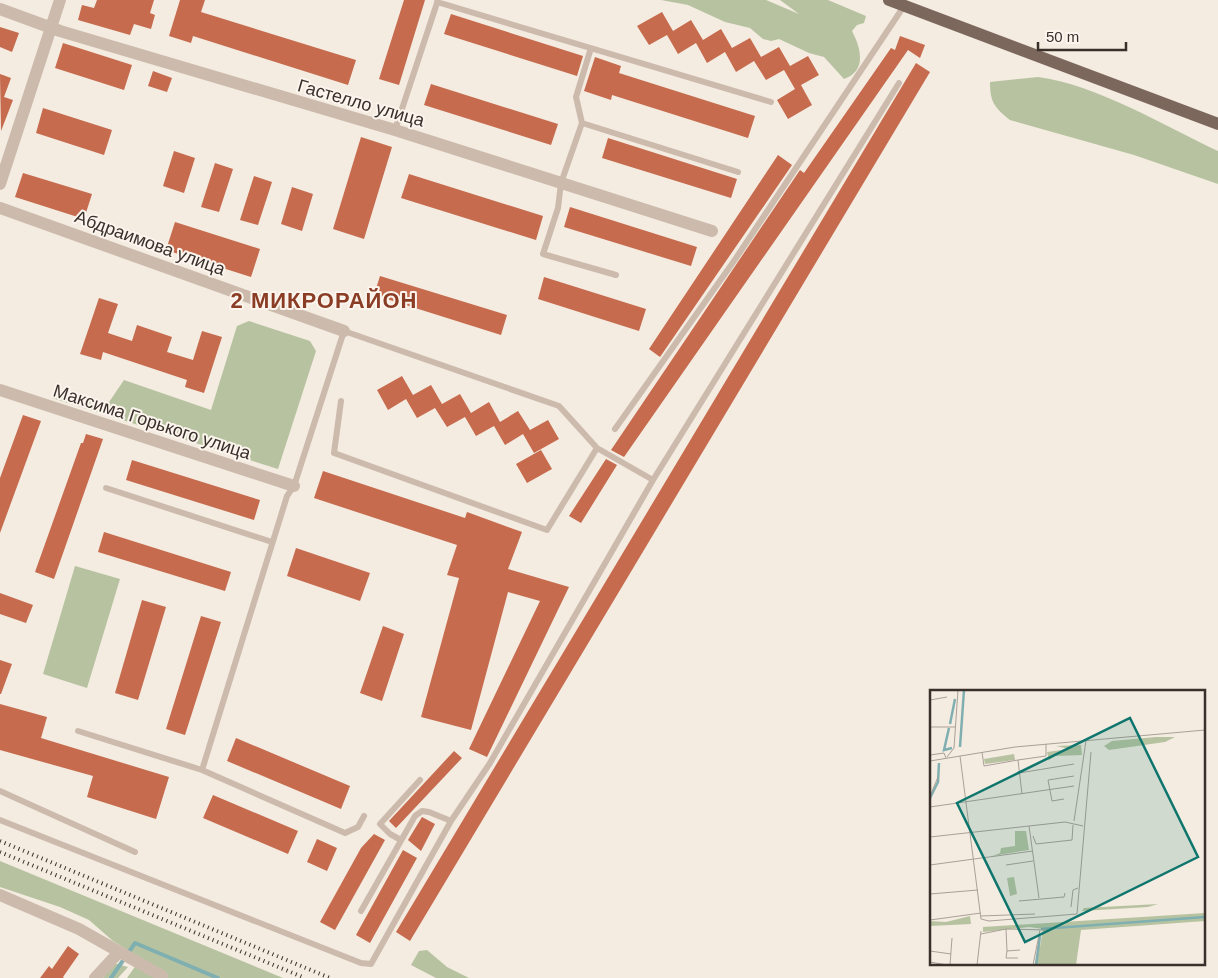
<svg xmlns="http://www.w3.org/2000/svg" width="1218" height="978" font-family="Arial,sans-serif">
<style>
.green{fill:#b7c3a0}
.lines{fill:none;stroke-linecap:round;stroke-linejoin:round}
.stream{stroke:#80afb1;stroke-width:4}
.building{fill:#c66b4d}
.lane{stroke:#ccbbac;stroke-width:6}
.street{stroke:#ccbbac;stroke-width:12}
.primary{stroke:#7c675c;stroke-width:12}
.rail{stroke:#3a302b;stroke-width:4;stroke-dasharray:1 4;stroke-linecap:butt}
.labels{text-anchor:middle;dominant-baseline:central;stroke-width:4;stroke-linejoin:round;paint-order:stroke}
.street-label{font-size:18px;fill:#3a302b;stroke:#fbf5ee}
.district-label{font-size:22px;font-weight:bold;letter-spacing:1px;fill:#8a3c24;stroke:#fbf5ee}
.inset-river{fill:none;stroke:#80afb1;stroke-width:2.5}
.inset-road{fill:none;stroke:#aaa098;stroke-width:1}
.view{fill:#0f766e;fill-opacity:0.15;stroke:#0f766e;stroke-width:2.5}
.inset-edge{fill:none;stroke:#3a302b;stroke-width:2.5}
</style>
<rect width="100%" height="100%" fill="#f4ebe1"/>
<path class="green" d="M661 0H766L799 14 780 0H828L866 16 864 23 857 25 852 31C861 48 867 71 844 79L824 57 809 53 779 39 771 41 763 39 750 28 725 22 688 5Z
M1038 77C1095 84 1165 126 1218 151V184L1134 155 1010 120C994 107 990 102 990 82Z
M249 321 310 341 316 351 278 469 52 398 56 388 107 405 124 380 211 410 237 326Z
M75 566 120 579 87 688 43 674Z
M0 861 283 978H127L141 958 113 941 89 920 60 907 0 887Z
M427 950 447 967 469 978H436L411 965 419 951Z
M113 963 128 967 118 978H103Z"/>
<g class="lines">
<path class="stream" d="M111 978 135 943 218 978"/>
</g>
<path class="building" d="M97 0H154L150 13 155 15 151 29 134 24 130 35 78 20 82 5 94 8Z
M180 0H205L201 12 356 60 348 85 193 36 191 43 169 36Z
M404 0H425L399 85 379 79Z
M662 12 673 31 691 20 703 40 721 29 732 48 750 38 761 57 779 47 790 66 808 56 819 75 801 85 812 105 788 119 777 100 795 89 784 70 766 80 754 61 736 72 725 52 707 63 696 43 678 54 667 35 649 45 637 26Z
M451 14 583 56 577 76 444 34Z
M0 27 19 33 12 52 0 47Z
M900 36 925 45 920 58 908 50 624 457 611 450 800 170 804 173 891 48 895 50Z
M63 43 132 65 124 90 55 68Z
M595 57 621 66 619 73 755 116 748 138 612 95 611 100 584 91Z
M916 63 930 72 410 941 396 932Z
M153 71 172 78 167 92 148 86Z
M0 74 11 78 4 97 13 100 1 131Z
M431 84 558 124 551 145 424 105Z
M43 108 112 130 104 155 36 133Z
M361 137 392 147 364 239 333 229Z
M608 138 737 179 731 198 602 158Z
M174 151 195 158 184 193 163 186Z
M778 155 792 165 660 357 649 349Z
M215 163 233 169 219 212 201 207Z
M23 173 92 194 84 219 15 197Z
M409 174 543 216 536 240 401 198Z
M254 176 272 182 258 225 240 220Z
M292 187 313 194 302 231 281 224Z
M570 207 697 247 691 266 564 227Z
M175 222 260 249 251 277 166 250Z
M380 276 507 315 501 335 374 295Z
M544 277 646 309 639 331 538 299Z
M99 298 118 304 108 333 132 341 137 325 172 337 167 352 193 360 202 331 222 337 204 393 185 387 187 380 103 352 101 360 80 354Z
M402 376 413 395 431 385 442 404 460 394 471 413 489 402 500 422 518 411 530 430 548 420 559 439 534 453 523 434 505 445 494 426 476 436 465 417 447 427 435 408 417 418 406 399 388 410 377 390Z
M23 415 41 421 0 533V478Z
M86 434 103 439 54 579 35 572 81 443H83Z
M541 450 552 469 527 483 516 464Z
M606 459 617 465 581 523 569 516Z
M132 460 260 500 254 520 126 480Z
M323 471 465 518 467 512 522 532 508 569 569 587 487 757 469 749 540 601 508 592 471 730 421 717 459 578 447 575 457 545 314 498Z
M104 532 231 572 225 591 98 552Z
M296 548 370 573 360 601 287 576Z
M0 593 33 605 26 623 0 614Z
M142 600 166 607 138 700 115 693Z
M201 616 221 622 185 735 166 729Z
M383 626 404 634 382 701 360 693Z
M0 660 12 664 1 694H0Z
M0 704 47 717 41 738 169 777 156 819 87 797 93 776 0 750Z
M236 738 350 786 341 809 227 761Z
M454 751 462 758 396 828 389 821Z
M213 795 298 831 288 854 203 818Z
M422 817 435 824 421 851 408 840Z
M374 834 385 840 335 930 320 922 361 848Z
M317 839 337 848 327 871 307 862Z
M403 850 417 858 370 943 356 935Z
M68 946 79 954 63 977 64 978H40L49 966 52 969Z"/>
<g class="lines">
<path class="lane" d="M437 2 771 102
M582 123 576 97 591 48
M395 130 438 0
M616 275 543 254 558 208 561 183 582 123 738 172
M341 401 334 453 547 530 597 448
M615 429 734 261 904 6
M106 488 272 542
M78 731 202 770 345 833 358 827 364 816
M202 770 287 496 294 486 344 331 559 406 597 448 653 480
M0 791 135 852
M0 820 361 963 371 964 451 821 490 763 653 480 899 83
M401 840 390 834 380 824 420 780
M361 911 415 816 422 811 429 812 451 821"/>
<path class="street" d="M0 9 60 31 395 130 712 231
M0 184 60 0
M0 208 344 331
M0 390 294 486
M0 895 79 929 162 976
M95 978 119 952"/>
<path class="primary" d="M889 0 1218 124"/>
<path class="rail" d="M0 841 330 978
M0 852 305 978"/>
</g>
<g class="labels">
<g class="street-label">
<text transform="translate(361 103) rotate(16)">Гастелло улица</text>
<text transform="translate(150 243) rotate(20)">Абдраимова улица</text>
<text transform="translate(152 422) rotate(18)">Максима Горького улица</text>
</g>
<g class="district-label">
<text x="324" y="300">2 МИКРОРАЙОН</text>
</g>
</g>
<g transform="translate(930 690)">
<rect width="275" height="275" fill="#f4ebe1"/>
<path d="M226 47H245L235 52 179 60 174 56 182 51ZM151 55 152 65 125 66 119 70 117 62 139 59 126 56ZM84 64 85 70 55 74 54 69ZM85 141H96L99 160 62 166 70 163 71 158 85 156ZM84 187 87 204 80 206 77 188ZM228 214 218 217 152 221 154 218ZM275 223V231L151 240 146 275H105L110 242V257L113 239 99 237 53 242V237ZM40 226 41 234 0 236V231L16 232Z" fill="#b7c3a0"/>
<path class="inset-river" d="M20 34 25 9M19 38 14 60 22 58M30 57 34 0M0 108 8 92 9 73M111 239 275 227M106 275 110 246"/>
<path class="inset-road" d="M0 10 17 7M0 37H25M52 62 54 76 88 70M0 65 14 63 16 68M30 66 51 229 59 231 147 224 161 62M17 67 24 58 28 0M0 71 85 57 275 40M89 83 144 74M92 104 88 70 116 66V54M0 106 8 87M134 109 122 111 118 90 144 86M0 117 144 96M144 131 156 51M103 146 106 154 142 150 143 135M0 147 99 136M0 175 103 161M76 175 103 171M0 204 48 200M109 208 99 136 135 132 153 136M89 211 134 207 135 203M141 217 143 200 148 198M51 226 105 224M0 230 51 223M76 239 77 261 90 260M51 244 76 239 118 240M0 261 21 264M77 261 76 268H88M0 272 17 275M20 275 22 248M47 275 51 241M103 275 110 240"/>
<path class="view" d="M200 28 268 167 95 252 27 113Z"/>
<rect width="275" height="275" class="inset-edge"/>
</g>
<path d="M1038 42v8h88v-8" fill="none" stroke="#3a302b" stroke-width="2.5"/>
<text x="1046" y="42" font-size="15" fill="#3a302b" stroke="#fbf5ee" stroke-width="4" paint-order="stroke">50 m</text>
</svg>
